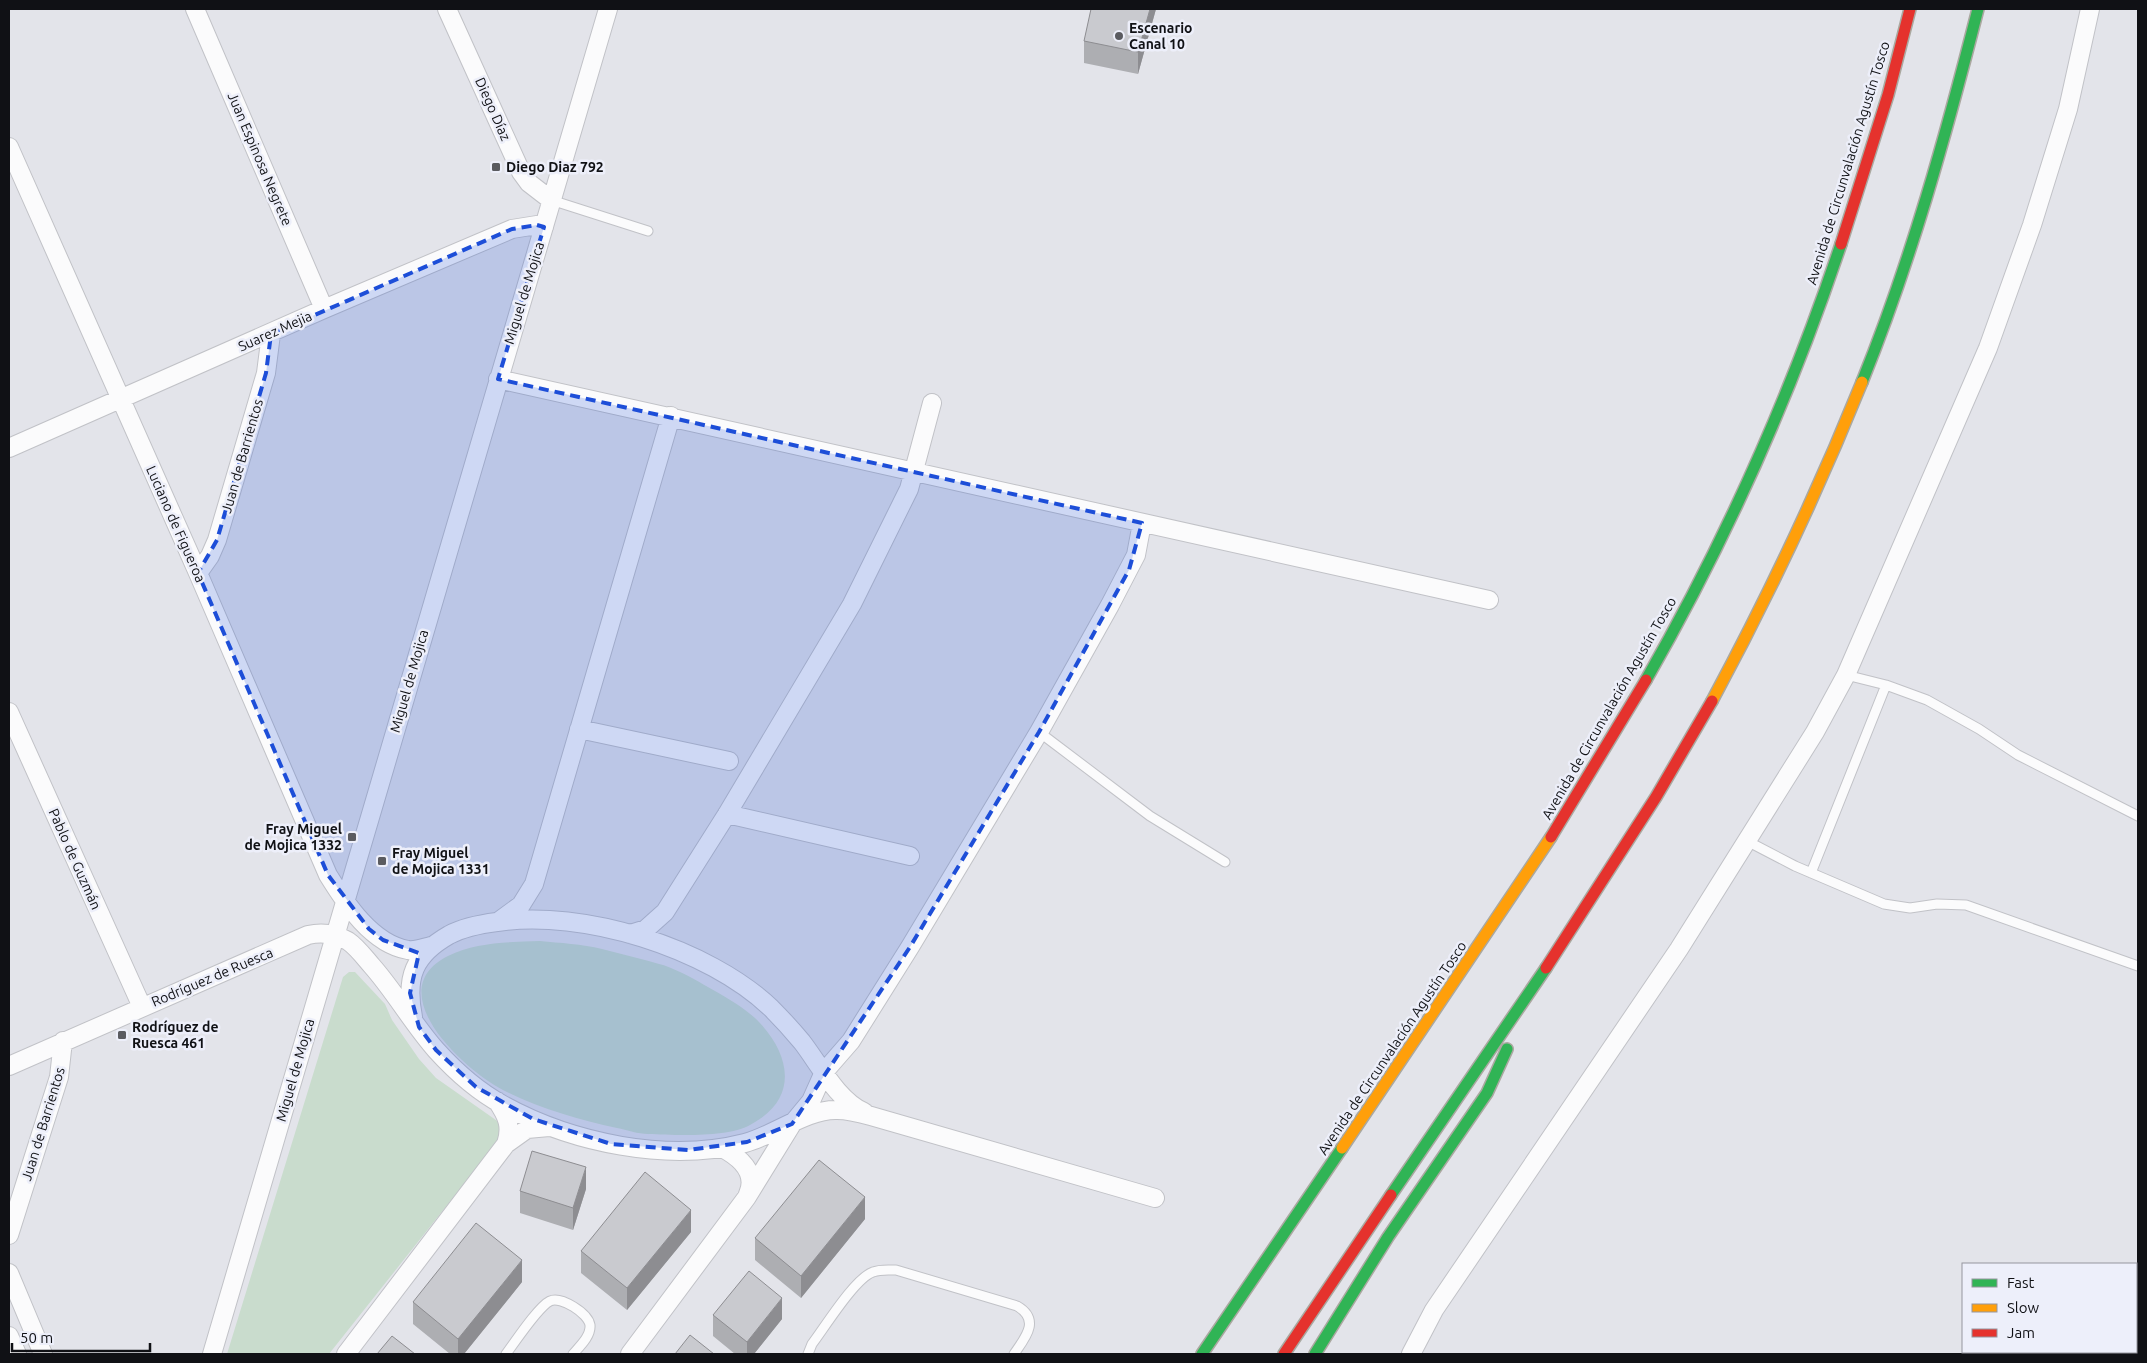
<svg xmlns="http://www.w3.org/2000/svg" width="2147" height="1363" font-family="Ubuntu,sans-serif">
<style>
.green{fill:#c9dccd}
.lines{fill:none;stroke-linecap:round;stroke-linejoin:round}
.lane-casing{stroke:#c1c2c7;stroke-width:11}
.street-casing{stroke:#c1c2c7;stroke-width:20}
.fast-casing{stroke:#aaa8a0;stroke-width:14}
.slow-casing{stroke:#aaa8a0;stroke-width:14}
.jam-casing{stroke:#aaa8a0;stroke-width:14}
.lane{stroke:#fbfbfc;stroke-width:9}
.street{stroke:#fbfbfc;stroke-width:18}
.fast{stroke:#30b455;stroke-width:11}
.slow{stroke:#ff9f0a;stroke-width:11}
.jam{stroke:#e5322d;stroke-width:11}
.wall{fill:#adaeb2}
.shaded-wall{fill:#8d8d91}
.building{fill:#c9cacf;stroke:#8d8d91}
.marked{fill:#1d4ed8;fill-opacity:0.2;stroke:#1d4ed8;stroke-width:4;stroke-dasharray:10 6;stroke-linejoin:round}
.poi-dot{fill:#5a5b60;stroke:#edeffa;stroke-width:2}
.labels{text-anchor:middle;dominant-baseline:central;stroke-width:5;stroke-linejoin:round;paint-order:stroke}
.poi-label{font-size:14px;font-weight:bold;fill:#101115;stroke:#edeffa;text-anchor:start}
.street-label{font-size:14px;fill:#101115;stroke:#edeffa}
</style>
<rect width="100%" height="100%" fill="#e3e4ea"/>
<path class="green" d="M540 941C560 943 582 944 602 949 615 952 628 956 641 959 651 962 662 964 671 968 686 974 701 983 715 991 729 999 748 1010 759 1022 792 1057 798 1100 750 1125 727 1138 675 1135 648 1134 638 1134 627 1130 617 1128 579 1120 538 1108 503 1090 464 1070 378 991 448 956 476 942 509 942 540 941Z
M349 972H355L385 1004 392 1020 419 1059 436 1078 503 1125 502 1136 329 1354H227L343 977Z"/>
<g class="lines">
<g class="lane-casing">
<path id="lane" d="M551 200 648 231
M1846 675 1886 685 1927 700 1979 729 2018 755 2138 816
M1039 732 1150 816 1225 862
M1747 841 1795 866 1884 904 1910 908 1937 904 1966 905 2138 966
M1811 873 1886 685
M506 1354C515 1342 538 1307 550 1301 561 1296 588 1313 590 1325 591 1336 580 1346 573 1354
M808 1354 812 1344C825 1327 855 1278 873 1272 880 1269 888 1270 896 1270L1017 1306C1041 1320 1025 1338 1014 1354"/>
</g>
<g class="street-casing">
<path id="street" d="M195 9 324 309
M447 9 521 172 529 183 551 200
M9 147 198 573 328 875C346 904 372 944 408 950 416 951 423 948 431 946
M498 379 1489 600
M9 448 324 309 512 229 537 225 544 227
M198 573 210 556 217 540 266 373 271 334
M9 712 142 1007
M579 729 729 761
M727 814 910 856
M499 921 521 905 534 884 671 416
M630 934 646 929 665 912 727 814 852 604 909 489 932 403
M413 1017C405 977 414 955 449 935 464 927 481 924 497 922 583 909 708 948 771 1008 782 1019 792 1030 802 1042 819 1064 838 1101 864 1112
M9 1066 308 935C322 932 336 934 348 941 357 947 365 958 372 966 395 992 413 1024 436 1050 455 1071 479 1092 503 1105 572 1143 668 1163 745 1143 775 1135 807 1109 837 1110 849 1110 860 1113 871 1116L1155 1198
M497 1101C507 1116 512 1126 506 1144L527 1129 549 1127
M722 1148C739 1157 758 1172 748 1194
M9 1235 59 1077 63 1041
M9 1273 43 1354
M9 1336 17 1354
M212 1354 608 9
M346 1354 506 1144
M630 1354 747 1197 792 1124 811 1101 824 1072 851 1041 910 947 1039 732 1110 605 1136 555 1142 523
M1411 1354 1434 1310 1679 949 1815 732 1846 675 1988 348 2032 225 2068 109 2090 9"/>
</g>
<g class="fast-casing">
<path id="fast" d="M1862 382C1911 261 1946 135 1978 9
M1646 680C1725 542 1791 394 1841 244
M1391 1195 1546 968
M1202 1354 1342 1148
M1315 1354 1388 1237 1487 1093 1507 1049"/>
</g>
<g class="slow-casing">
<path id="slow" d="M1712 701C1768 597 1818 491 1862 382
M1342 1148 1551 837"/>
</g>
<g class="jam-casing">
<path id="jam" d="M1841 244 1888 95 1910 9
M1551 837 1646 680
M1546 968 1656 797 1712 701
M1284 1354 1391 1195"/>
</g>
<use href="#lane" class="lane"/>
<use href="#street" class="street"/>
<use href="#fast" class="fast"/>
<use href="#slow" class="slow"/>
<use href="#jam" class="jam"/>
</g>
<path class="wall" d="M1156 9 1138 74 1084 63V41Z
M586 1189 573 1230 520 1213V1191Z
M865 1219 801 1298 755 1260V1238Z
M691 1232 627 1310 581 1273V1251Z
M522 1282 464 1354H450L413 1324V1302Z
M713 1315 782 1319 754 1354H735L713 1336Z"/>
<path class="shaded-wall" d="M1150 9H1156L1138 74V52Z
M586 1167V1189L573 1230V1208Z
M865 1197V1219L801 1298V1276Z
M691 1210V1232L627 1310V1288Z
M522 1260V1282L464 1354H458V1339Z
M782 1298V1319L754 1354H747V1342Z"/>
<path class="building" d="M1091 9H1150L1138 52 1084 41Z
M532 1151 586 1167 573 1208 520 1191Z
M819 1160 865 1197 801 1276 755 1238Z
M645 1172 691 1210 627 1288 581 1251Z
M476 1223 522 1260 458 1339 413 1302Z
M749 1271 782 1298 747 1342 713 1315Z
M690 1335 714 1354H675Z
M392 1336 415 1354H377Z"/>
<path class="marked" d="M537 225 544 227 498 379 1142 523 1129 570 1039 732 910 947 792 1124 747 1142 688 1150 611 1144 533 1119 476 1087 436 1050 419 1027 410 993 419 953 383 940 369 929 328 875 198 573 217 540 266 373 271 334 512 229Z"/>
<g class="poi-dot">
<circle cx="1119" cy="36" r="5"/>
<rect x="491" y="162" width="10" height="10" rx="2.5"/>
<rect x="347" y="832" width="10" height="10" rx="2.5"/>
<rect x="377" y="856" width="10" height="10" rx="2.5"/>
<rect x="117" y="1030" width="10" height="10" rx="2.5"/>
</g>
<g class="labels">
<g class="poi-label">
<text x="1129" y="28">Escenario<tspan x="1129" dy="16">Canal 10</tspan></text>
<text x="506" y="167">Diego Diaz 792</text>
<text x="342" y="829" text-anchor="end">Fray Miguel<tspan x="342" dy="16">de Mojica 1332</tspan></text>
<text x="392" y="853">Fray Miguel<tspan x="392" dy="16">de Mojica 1331</tspan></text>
<text x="132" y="1027">Rodríguez de<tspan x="132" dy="16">Ruesca 461</tspan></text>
</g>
<g class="street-label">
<text transform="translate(493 109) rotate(66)">Diego Díaz</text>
<text transform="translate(260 159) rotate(67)">Juan Espinosa Negrete</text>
<text transform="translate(1848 163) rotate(-73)">Avenida de Circunvalación Agustín Tosco</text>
<text transform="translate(524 293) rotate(-73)">Miguel de Mojica</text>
<text transform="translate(275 331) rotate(-24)">Suarez Mejia</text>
<text transform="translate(242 456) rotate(-74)">Juan de Barrientos</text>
<text transform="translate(176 524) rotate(66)">Luciano de Figueroa</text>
<text transform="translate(409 681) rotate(-74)">Miguel de Mojica</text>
<text transform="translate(1609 708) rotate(-60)">Avenida de Circunvalación Agustín Tosco</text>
<text transform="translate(75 859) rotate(66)">Pablo de Guzmán</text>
<text transform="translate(212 977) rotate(-23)">Rodríguez de Ruesca</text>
<text transform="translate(1392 1048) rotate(-56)">Avenida de Circunvalación Agustín Tosco</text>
<text transform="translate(295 1070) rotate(-74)">Miguel de Mojica</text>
<text transform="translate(43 1124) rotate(-73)">Juan de Barrientos</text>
</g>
</g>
<rect width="2147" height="1363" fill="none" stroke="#101115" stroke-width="20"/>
<rect x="1962" y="1263" width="175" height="90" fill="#edeffa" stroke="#95969e"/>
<rect x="1972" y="1279" width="25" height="8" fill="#30b455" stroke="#95969e"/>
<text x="2007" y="1288" font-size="15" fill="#101115">Fast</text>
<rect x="1972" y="1304" width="25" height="8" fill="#ff9f0a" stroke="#95969e"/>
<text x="2007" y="1313" font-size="15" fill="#101115">Slow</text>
<rect x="1972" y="1329" width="25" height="8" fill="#e5322d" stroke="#95969e"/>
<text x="2007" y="1338" font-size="15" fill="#101115">Jam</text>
<path d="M12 1343v8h138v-8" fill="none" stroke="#101115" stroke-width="2.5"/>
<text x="20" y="1343" font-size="15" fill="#101115" stroke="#edeffa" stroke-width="4" paint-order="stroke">50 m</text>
</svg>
